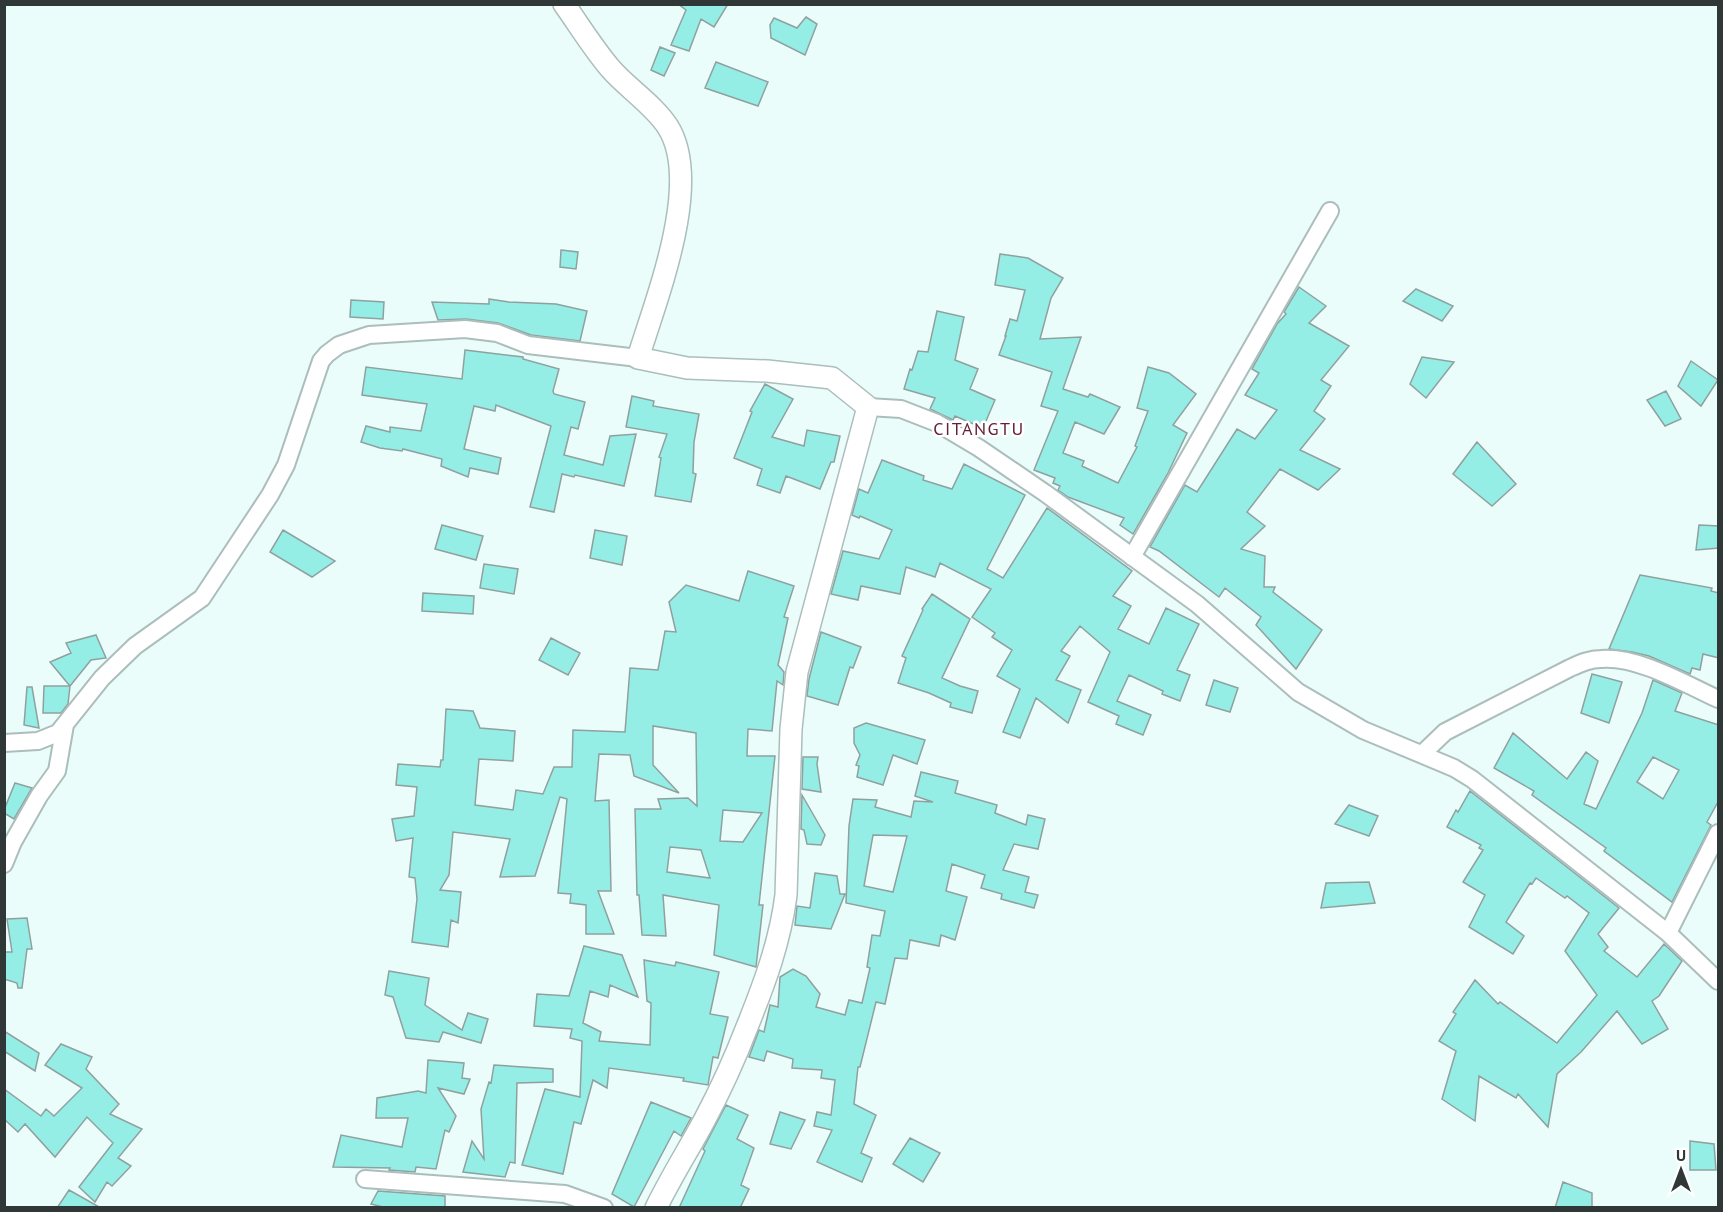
<svg xmlns="http://www.w3.org/2000/svg" width="1723" height="1212" font-family="'PT Sans',sans-serif">
<style>
.building{fill:#95eee6;stroke:#8fa19f;stroke-width:1.5;fill-rule:evenodd}
.lines{fill:none;stroke-linecap:round;stroke-linejoin:round}
.minor-casing{stroke:#abbebc;stroke-width:20}
.tertiary-casing{stroke:#abbebc;stroke-width:24}
.minor{stroke:#fff;stroke-width:16}
.tertiary{stroke:#fff;stroke-width:21}
.labels{text-anchor:middle;dominant-baseline:central;stroke-width:5;stroke-linejoin:round;paint-order:stroke}
.quarter-label{font-size:18px;letter-spacing:1.5px;fill:#642037;stroke:#fff}
</style>
<rect width="100%" height="100%" fill="#eafdfb"/>
<path class="building" d="M678 4H728L714 27 701 19 689 51 671 45 686 10Z
M806 17 817 24 805 55 771 38 770 25 774 18 797 28Z
M660 47 675 53 664 76 651 70Z
M716 62 768 82 758 106 705 88Z
M561 250 578 252 576 269 560 267Z
M1000 254 1028 258 1063 278 1051 298 1040 339 1081 337 1063 389 1088 397 1090 394 1120 407 1104 434 1075 422 1063 453 1084 461 1082 466 1118 483 1137 447 1135 446 1148 411 1137 408 1148 367 1169 373 1196 394 1173 425 1187 433 1168 473 1133 534 1120 525 1124 518 1068 497 1058 490 1060 486 1053 483 1055 478 1034 470 1058 411 1041 406 1052 372 999 355 1006 336H1005L1010 319 1017 321 1025 290 995 285Z
M1299 287 1326 306 1309 323 1349 346 1321 380 1331 386 1314 411 1325 419 1300 450 1340 469 1318 490 1280 469 1247 512 1265 526 1241 549 1265 556 1264 587H1275L1273 592 1322 630 1296 669 1256 625 1261 617 1225 588 1219 597 1159 551 1150 547 1185 485 1197 492 1237 429 1255 439 1277 410 1245 395 1259 373 1252 369 1277 324 1286 314 1284 312Z
M1416 289 1453 306 1442 321 1403 301Z
M489 299 509 302 556 304 587 311 580 341 531 335 498 323 466 319 438 320 432 302 489 304Z
M351 300 384 302 383 319 350 317Z
M937 311 964 317 955 360 978 369 970 389 995 400 983 428 955 416 953 420 930 409 935 398 904 389 910 369 912 370 918 351 928 352Z
M465 350 523 357V359L559 369 553 391 554 394 585 402 578 429 571 427 564 455 603 465 610 436 636 434 624 486 575 475 574 477 562 474 554 512 530 507 551 426 496 405 495 411 474 406 464 449 501 458 498 474 470 468 468 477 441 466 442 459 403 449 402 451 380 448 361 442 366 426 390 432V427L421 431 427 404 362 395 366 367 462 379Z
M1422 357 1454 362 1426 398 1410 384Z
M1691 361 1718 380 1701 406 1678 386Z
M765 384 793 399 772 437 804 446 807 430 840 436 834 462H831L820 489 786 476 780 493 757 485 762 469 734 458 752 412 750 411Z
M1666 391 1681 419 1665 426 1647 400Z
M632 396 654 401 653 406 699 414 694 442 693 473 696 474 691 502 655 496 661 458 659 457 667 434 626 427Z
M1477 442 1516 484 1492 506 1453 474Z
M882 460 924 476 923 480 952 489 964 464 1025 495 987 569 1003 578 1047 508 1132 571 1113 596 1131 606 1118 629 1149 644 1166 608 1199 624 1177 670 1190 675 1180 701 1162 694 1163 691 1129 675 1117 701 1151 715 1143 735 1116 724 1119 716 1088 702 1110 652 1080 626 1061 651 1070 656 1056 680 1081 690 1068 723 1036 698 1020 738 1003 732 1020 689 997 676 1012 650 992 637 995 633 972 617 991 589 940 563 935 577 906 567 900 594 861 586 858 600 831 594 843 551 879 559 892 530 860 516 859 518 852 515 859 489 868 493Z
M442 525 483 536 476 560 435 549Z
M1699 525 1719 526V548L1696 550Z
M283 530 335 561 312 577 270 552Z
M595 530 627 536 622 565 590 558Z
M484 564 518 569 514 594 480 588Z
M748 571 794 586 784 617 788 618 778 665 784 672 783 685 777 681 772 731 748 729 747 756H775L759 905H763L756 967 714 955 719 905 663 895 666 936 642 935 639 895H637L635 809H661L658 799 688 798 697 806 696 733 653 726V765L679 793 634 776 630 755 599 754 595 801 609 800 611 891H598L614 934H586V905L570 903 571 894 558 893 567 799 560 797 535 876 500 877 510 839 453 832 449 875 440 890 461 892 458 923 451 920 448 947 412 942 417 899 415 878 409 877 413 838 396 841 392 819 414 816 417 787 396 785 398 764 440 767 441 760H443L446 709 473 711 480 728 515 731 513 761 479 759 475 805 513 810 516 790 543 794 554 767H572L573 730 625 732 630 668 658 670 665 631 676 632 669 602 686 585 739 601ZM723 810 762 813 743 842 720 841ZM670 847 701 850 710 878 667 872Z
M1640 575 1712 588 1711 591 1719 593V658L1703 654 1700 670 1692 668 1690 674 1649 656 1632 652 1609 649Z
M423 593 474 596 473 614 422 611Z
M932 594 970 619 942 678 960 686 978 691 972 713 950 707 951 703 929 693 898 683 906 658 902 656 923 610 922 609Z
M821 632 861 647 853 668 850 667 838 705 807 696 809 679Z
M96 635 106 658 91 660 70 686 50 662 71 653 66 643Z
M551 638 580 653 568 675 539 660Z
M1592 674 1622 682 1609 723 1581 713Z
M1214 680 1238 688 1230 712 1206 705Z
M1653 680 1682 693 1675 711 1719 725V800L1707 822 1711 825 1672 902 1604 851 1606 848 1532 795 1534 791 1494 768 1513 733 1567 779 1586 752 1598 761 1584 804 1596 809 1642 713ZM1653 757 1679 770 1663 799 1637 782Z
M44 686H70L68 704 61 713H43Z
M27 687H32L39 728 24 725Z
M866 723 925 740 917 764 893 755 883 785 857 777 859 766 856 765 860 755 854 743V728Z
M803 757H818L817 764 821 792 802 789Z
M921 772 958 781 955 793 997 805 995 813 1026 825 1028 815 1045 819 1038 849 1014 844 1003 870 1029 877 1025 892 1038 895 1034 908 1001 899 1002 894 981 888 985 875 952 864 946 891 967 897 955 940 941 935 939 946 910 940 907 959 895 958 885 1004 876 1002 860 1067H858L854 1104 876 1115 861 1153 872 1158 862 1182 817 1162 832 1130 814 1126 817 1112 831 1115 835 1080 821 1078 822 1070 792 1068 793 1059 767 1051 764 1061 749 1057 759 1030 764 1032 770 1005 778 1007 780 977 793 969 806 976 820 994 816 1007 845 1015 849 1000 862 1003 870 968 867 967 872 935 880 936 885 911 846 903 849 826 853 799 877 800 875 807 911 817 914 801 933 802 915 796ZM873 835 907 836 893 892 864 886Z
M15 783 32 788 14 819 4 813V810Z
M1470 791 1619 908 1598 934 1608 947 1604 951 1637 977 1664 944 1682 961 1659 996 1652 1001 1668 1029 1642 1044 1617 1011 1581 1052 1557 1074 1548 1127 1518 1094 1516 1098 1479 1076 1475 1121 1442 1099 1456 1051 1439 1041 1456 1014 1453 1012 1475 980 1498 1004 1500 1002 1557 1043 1597 995 1565 951 1589 913 1567 896 1565 898 1536 878 1532 884 1530 883 1506 922 1524 936 1513 954 1469 927 1485 895 1463 882 1483 850 1479 848 1481 845 1447 827 1456 810 1458 812Z
M802 795 825 835 821 845 807 844 804 830 801 829Z
M1349 805 1378 816 1369 836 1335 824Z
M815 873 837 876 840 894H845L831 929 795 925 797 906 810 908Z
M1369 882 1375 903 1321 908 1326 883Z
M27 918 32 949H27L22 988H18L17 983 4 979V952H12L7 919Z
M584 946 622 955 638 997 610 985 608 997 590 991 583 1023 601 1032 599 1041 650 1045 651 1003 647 1001 644 960 675 966 676 962 719 972 710 1014 728 1017 718 1058 713 1057 708 1085 683 1081 684 1078 609 1068 607 1088 593 1080 581 1124 574 1122 563 1174 522 1165 545 1089 580 1097 582 1041 570 1038 572 1029 534 1026 537 994 569 996Z
M389 971 429 978 425 1005 462 1030 468 1013 488 1019 481 1043 443 1032 439 1042 406 1038 393 997 385 995Z
M4 1031 39 1053 35 1071 4 1051Z
M61 1044 92 1057 86 1069 119 1104 110 1114 142 1129 118 1158 131 1166 112 1186 107 1182 95 1202 79 1187 113 1143 87 1117 55 1157 25 1124 18 1132 4 1119V1089L41 1116 46 1109 54 1116 82 1088 45 1065Z
M428 1060 464 1063 462 1078 470 1079 464 1094 438 1088 456 1116 449 1132 445 1130 436 1169 416 1167 415 1172 389 1170 390 1168 333 1167 341 1135 402 1147 408 1118H376L377 1098 418 1091 426 1093Z
M494 1065 553 1069V1082L517 1083 515 1163 510 1162 505 1177 463 1172 472 1141 484 1159 481 1109 489 1082 491 1083Z
M651 1102 691 1118 681 1136 674 1131 634 1207 612 1194Z
M726 1105 748 1115 737 1139 754 1148 741 1185 749 1189 740 1208H679L705 1151 703 1149Z
M780 1112 805 1120 791 1149 770 1144Z
M910 1138 940 1153 923 1182 893 1164Z
M1690 1141 1714 1144 1716 1170H1690Z
M1563 1182 1592 1193V1208H1555Z
M69 1190 101 1208H57Z
M378 1191 445 1196V1208H387L371 1204Z"/>
<g class="lines">
<g class="minor-casing">
<path id="minor" d="M868 407 901 409 937 423 979 448 1045 493 1197 604 1298 692 1363 730 1454 768 1472 779 1668 933 1718 981
M1132 557 1330 211
M4 743 38 741 58 733 102 678 135 646 202 598 270 495 286 465 321 361 327 354 339 345 369 335 465 329 497 333 528 345 638 358
M1422 754 1445 732 1570 668C1581 663 1590 659 1601 659 1638 656 1685 684 1718 699
M4 864 13 842 39 796 57 771 65 725
M1668 933 1718 833
M365 1179 565 1194 604 1208"/>
</g>
<g class="tertiary-casing">
<path id="tertiary" d="M564 4C579 25 593 48 610 68 627 88 654 105 668 127 703 183 656 299 638 358L687 368 767 371 832 378 868 407 797 672 791 729 786 895C780 942 765 982 747 1027 735 1058 721 1089 705 1119 689 1149 671 1177 656 1208"/>
</g>
<use href="#minor" class="minor"/>
<use href="#tertiary" class="tertiary"/>
</g>
<g class="labels">
<g class="quarter-label">
<text x="979" y="428">CITANGTU</text>
</g>
</g>
<rect width="1723" height="1212" fill="none" stroke="#303737" stroke-width="12"/>
<g transform="translate(1681 1170)" stroke="#ffffff" stroke-width="4.5" paint-order="stroke">
<path d="M0-4.5L10 22L0 15L-10 22Z" fill="#303737"/>
<text y="-9" font-size="16" font-weight="bold" text-anchor="middle" fill="#303737">U</text>
</g>
</svg>
